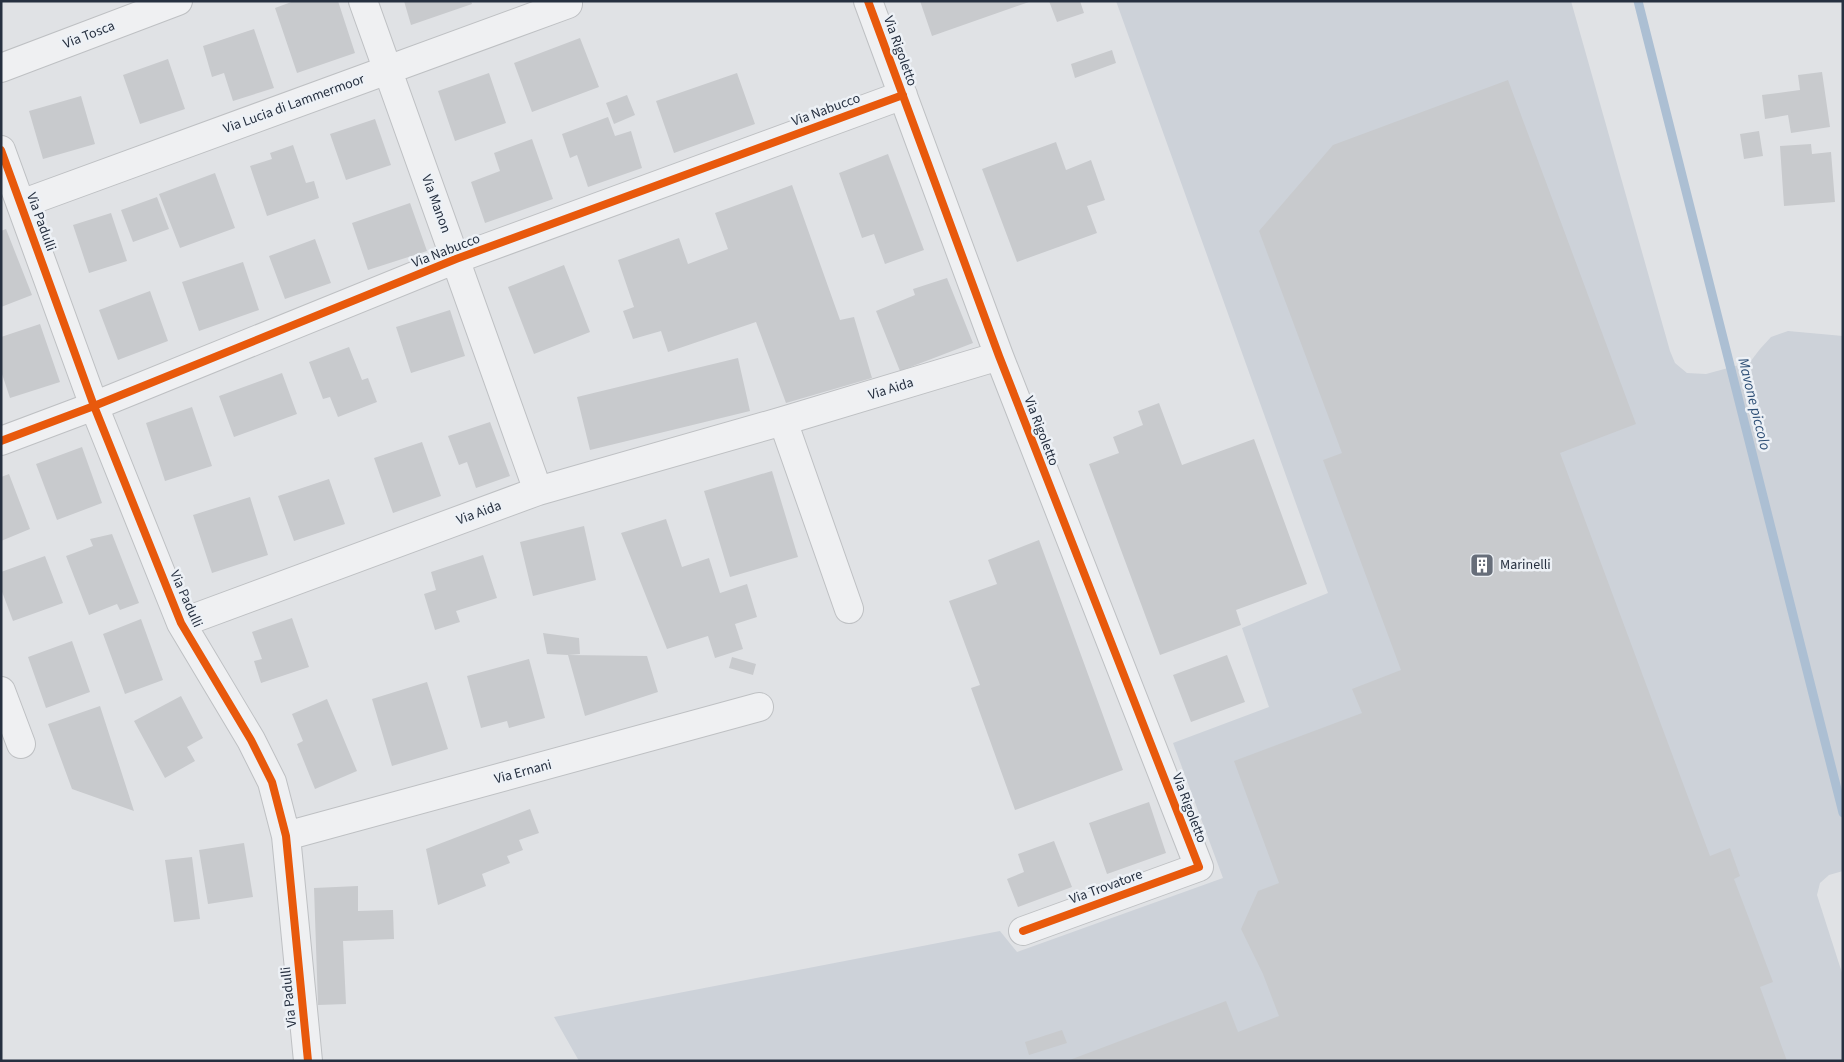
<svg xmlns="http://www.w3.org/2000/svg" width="1844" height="1062" font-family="'Source Sans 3',sans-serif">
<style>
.built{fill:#cdd2d9}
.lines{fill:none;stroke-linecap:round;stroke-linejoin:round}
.stream{stroke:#acbfd3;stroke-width:9}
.building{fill:#c8cacd}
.minor-casing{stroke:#bec0c3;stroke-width:30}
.minor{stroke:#eff0f2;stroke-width:28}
.cycleway-casing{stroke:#edf1f6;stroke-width:11}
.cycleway{stroke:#e8590c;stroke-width:8}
.labels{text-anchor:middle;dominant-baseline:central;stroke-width:5;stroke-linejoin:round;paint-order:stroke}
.street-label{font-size:14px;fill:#263040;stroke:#edf1f6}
.poi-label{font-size:14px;fill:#263040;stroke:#edf1f6;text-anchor:start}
.water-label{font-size:15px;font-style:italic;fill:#2e4f76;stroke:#edf1f6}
</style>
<rect width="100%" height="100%" fill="#e0e2e5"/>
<path class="built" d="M1116 1H1571L1670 351 1675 363 1687 373 1706 374 1750 362 1760 349 1771 337 1788 331 1843 336V871L1829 875 1820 883 1817 895 1843 976V1061H579L554 1017 1000 931 1017 952 1223 878 1173 743 1269 707 1242 628 1328 593Z"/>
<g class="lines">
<path class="stream" d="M1638 1 1843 813"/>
</g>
<path class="building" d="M294 1H338L355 53 297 73 275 8Z
M404 1H471L472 4 411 25Z
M920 1H1029V2L932 36Z
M1049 1H1080L1084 13 1057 22Z
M254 29 274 88 233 101 224 73 212 77 203 46Z
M580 38 599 87 532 112 514 63Z
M1112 50 1116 63 1075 78 1071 64Z
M168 59 185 109 140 124 123 75Z
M1822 72 1830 127 1791 133 1788 115 1765 119 1762 95 1800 90 1798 75Z
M489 73 506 123 455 141 438 91Z
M737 73 755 124 674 153 656 101Z
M1508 80 1636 424 1560 453 1710 856 1730 848 1740 876 1734 879 1773 982 1760 987 1787 1061H1067L1226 1001 1238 1032 1279 1016 1263 974 1241 929 1258 891 1279 883 1234 761 1362 713 1352 689 1401 670 1323 460 1342 453 1259 231 1333 145Z
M627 95 635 115 614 124 606 103Z
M81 96 95 144 43 159 29 111Z
M608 117 615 136 631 131 642 168 588 187 577 155 570 158 562 134Z
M375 119 391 165 346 180 330 134Z
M1759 131 1763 156 1744 159 1740 134Z
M532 139 553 199 485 223 471 182 500 171 494 153Z
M1056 142 1066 170 1091 160 1105 200 1087 206 1097 233 1017 262 982 169Z
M1811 144 1812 154 1831 152 1835 202 1784 206 1780 146Z
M293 145 306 183 314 181 319 198 267 216 250 166 272 159 270 153Z
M888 154 924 250 885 264 874 234 862 238 839 173Z
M215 173 235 228 180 248 159 194Z
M792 185 840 320 854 317 872 378 786 403 756 322 668 352 661 331 633 339 623 311 634 307 618 260 679 238 688 264 728 249 715 213Z
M157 197 169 229 133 242 121 210Z
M410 203 427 251 368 270 352 223Z
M111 213 127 261 89 273 73 225Z
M6 229 32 295 1 307V231Z
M315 239 331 283 285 299 269 256Z
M243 262 259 310 199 331 182 282Z
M564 265 590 332 534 354 508 287Z
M947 278 973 343 900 371 876 311 915 295 913 289Z
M150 291 168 341 118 360 99 310Z
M450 310 465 356 411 373 396 327Z
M40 324 60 382 10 398 1 371V337Z
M349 347 362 380 368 378 377 402 338 417 330 397 323 399 309 362Z
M738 358 750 411 590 450 577 397Z
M282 373 297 414 234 437 219 396Z
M1159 403 1182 465 1254 439 1307 584 1236 610 1241 625 1160 655 1089 464 1119 453 1113 437 1143 425 1138 411Z
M192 407 212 466 165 481 146 423Z
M490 422 510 476 476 488 467 462 459 465 448 436Z
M422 442 441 496 393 513 374 458Z
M82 447 102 503 57 520 36 464Z
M772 471 798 557 730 577 704 491Z
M9 474 30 529 1 541V477Z
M329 479 345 524 294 541 278 496Z
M250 497 268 555 212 573 193 515Z
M666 519 682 567 709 558 720 593 747 584 757 617 735 624 743 649 715 658 708 636 667 649 621 533Z
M584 526 596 580 533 596 520 542Z
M112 534 139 603 120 610 117 604 89 615 66 556 93 546 90 539Z
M1039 540 1123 770 1015 810 971 688 980 685 949 601 997 584 988 560Z
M483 555 497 598 456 611 460 622 435 630 424 594 436 590 431 572Z
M45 556 63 603 13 621 1 589V572Z
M292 618 309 667 261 683 254 661 262 659 252 632Z
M141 619 163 680 125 694 103 634Z
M543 633 579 638 580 654 568 655 647 656 658 692 585 716 568 655 547 654Z
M72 641 90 692 46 708 28 657Z
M1227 655 1245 702 1191 722 1173 675Z
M732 657 756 664 753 675 729 668Z
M529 659 545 718 509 728 507 721 481 728 467 676Z
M427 682 448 749 392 766 372 699Z
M181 696 203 738 187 747 195 761 165 778 134 721Z
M327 699 357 771 315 789 297 744 303 741 292 714Z
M100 706 134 811 72 789 48 724Z
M1149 802 1166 853 1107 874 1089 823Z
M530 809 539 833 519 840 523 850 507 856 510 863 482 874 486 886 438 905 426 849Z
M1054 841 1072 887 1018 907 1007 879 1024 872 1018 854Z
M244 843 253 897 208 904 199 850Z
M192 857 200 919 174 922 165 860Z
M358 886V911L393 910 394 939 343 941 346 1004 318 1005 314 888Z
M1062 1030 1067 1043 1029 1055 1025 1042Z"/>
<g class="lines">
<g class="minor-casing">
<path id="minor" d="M363 1 538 491
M868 1 999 356 1199 867 1023 931
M1 68 178 1
M1 150 94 406 181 623 251 740 272 782 286 836 308 1061
M21 204 568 4
M783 421 849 609
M1 441 94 406 456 259 903 95
M181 623 538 491 783 421 999 356
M1 691 21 744
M286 836 759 707"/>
</g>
<use href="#minor" class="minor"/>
<g class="cycleway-casing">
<path id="cycleway" d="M868 1 999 356 1199 867 1023 931
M1 150 94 406 181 623 251 740 272 782 286 836 308 1061
M1 441 94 406 456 259 903 95"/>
</g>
<use href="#cycleway" class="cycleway"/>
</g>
<defs>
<g id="building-square" transform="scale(1.25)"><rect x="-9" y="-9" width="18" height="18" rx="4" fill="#676e7a" stroke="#edf1f6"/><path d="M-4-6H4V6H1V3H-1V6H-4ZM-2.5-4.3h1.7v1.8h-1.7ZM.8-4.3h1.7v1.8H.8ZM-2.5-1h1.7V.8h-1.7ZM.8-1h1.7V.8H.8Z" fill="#fff"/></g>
</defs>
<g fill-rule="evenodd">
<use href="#building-square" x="1482" y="565"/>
</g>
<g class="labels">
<g class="street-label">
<text transform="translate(89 35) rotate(-21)">Via Tosca</text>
<text transform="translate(900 51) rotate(70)">Via Rigoletto</text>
<text transform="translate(294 104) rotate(-20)">Via Lucia di Lammermoor</text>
<text transform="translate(826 110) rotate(-20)">Via Nabucco</text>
<text transform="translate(436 204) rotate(70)">Via Manon</text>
<text transform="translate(41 222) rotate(70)">Via Padulli</text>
<text transform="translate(446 251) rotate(-21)">Via Nabucco</text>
<text transform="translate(891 389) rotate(-17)">Via Aida</text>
<text transform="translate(1041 431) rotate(69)">Via Rigoletto</text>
<text transform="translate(479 513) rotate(-20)">Via Aida</text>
<text transform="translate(186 599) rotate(66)">Via Padulli</text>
<text transform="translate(523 772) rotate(-15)">Via Ernani</text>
<text transform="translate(1189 808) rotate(69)">Via Rigoletto</text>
<text transform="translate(1106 887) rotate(-20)">Via Trovatore</text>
<text transform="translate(289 997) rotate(-96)">Via Padulli</text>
</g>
<g class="poi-label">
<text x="1500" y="565">Marinelli</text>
</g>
<g class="water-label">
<text transform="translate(1754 404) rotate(76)">Mavone piccolo</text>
</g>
</g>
<rect width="1844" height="1062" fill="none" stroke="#263040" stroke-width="5"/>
</svg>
